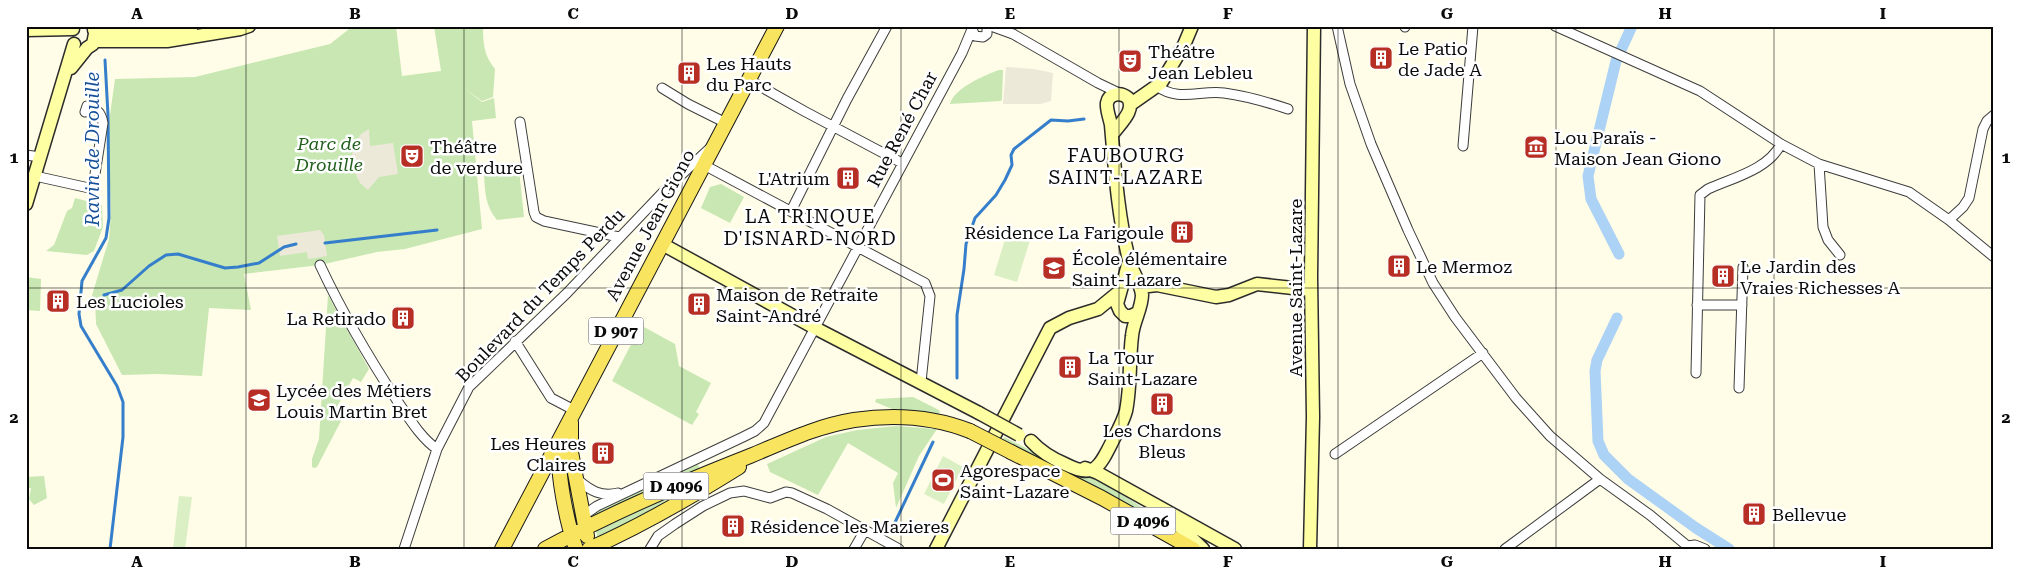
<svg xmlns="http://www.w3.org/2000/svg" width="2020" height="575" font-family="'Roboto Serif',serif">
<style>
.green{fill:#c8e7b2}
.pitch{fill:#dbefc4}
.plaza{fill:#ece9d8}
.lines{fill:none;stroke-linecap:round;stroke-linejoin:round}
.stream{stroke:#347ecb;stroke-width:3}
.canal{stroke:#acd2f5;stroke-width:11}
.street-casing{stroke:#3d3d3d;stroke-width:11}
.secondary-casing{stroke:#2c2c2c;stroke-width:15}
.primary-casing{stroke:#1b1b1b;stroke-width:16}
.street{stroke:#fff;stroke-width:9}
.secondary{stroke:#feffa2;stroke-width:12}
.primary{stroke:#f8e45e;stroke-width:14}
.secondary-bridge-casing{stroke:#2c2c2c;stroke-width:15;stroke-linecap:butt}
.primary-bridge-casing{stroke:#1b1b1b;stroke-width:16;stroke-linecap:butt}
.secondary-bridge{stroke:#feffa2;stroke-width:12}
.primary-bridge{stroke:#f8e45e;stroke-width:14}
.grid{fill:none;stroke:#0a0a0a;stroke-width:1;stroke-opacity:0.55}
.labels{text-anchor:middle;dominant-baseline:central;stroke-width:5;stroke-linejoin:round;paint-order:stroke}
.shield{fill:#fff;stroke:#545454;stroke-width:1}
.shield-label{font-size:16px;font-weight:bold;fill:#0a0a0a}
.poi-label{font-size:18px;fill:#0a0a0a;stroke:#fff;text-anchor:start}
.street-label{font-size:18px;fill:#0a0a0a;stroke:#fff}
.park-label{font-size:18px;font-style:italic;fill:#225f1c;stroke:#fff}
.water-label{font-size:19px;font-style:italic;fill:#165099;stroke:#fff}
.neighbourhood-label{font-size:19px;letter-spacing:1px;fill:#0a0a0a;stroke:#fff}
.neatline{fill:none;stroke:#0a0a0a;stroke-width:2}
.grid-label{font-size:16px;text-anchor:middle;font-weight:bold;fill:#0a0a0a}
</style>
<rect width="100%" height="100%" fill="#fffde7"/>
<path class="green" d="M353 26H396L402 76 441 71 434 26H483C483 43 484 56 495 69L493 97 482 101 465 89 482 102 494 98 496 118 472 121 482 229 405 249 377 252 320 265 244 274 251 310 209 308 202 376 158 374 122 375 96 324 95 299 90 302 109 239 111 212 108 129 115 79 195 77 330 44Z
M999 70H1003L1002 99 1001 101 950 104C954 88 985 75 999 70Z
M519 169 524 217 497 220C485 206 485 191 484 174Z
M721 184 744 197 730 223 701 208 710 187Z
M75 198 102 205 103 227 94 251 87 255 46 251 54 245 67 211 72 208Z
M26 277 41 279 40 311 26 310Z
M328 295 369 369 361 382 353 378 333 414 342 419 317 467 314 468 312 467V459L319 439Z
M644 327 675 344 679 366 711 383 696 412 699 414 692 425 612 381 635 337Z
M913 397 937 409 940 411 939 414 892 409 875 402 876 399Z
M896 426 937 429 919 456 896 508 893 483 898 473 848 443 818 495 770 472 767 464 826 437 857 430Z
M1004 437 1081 476 1094 477 1186 535 1184 538 1003 440Z
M698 464 700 470 594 520V513Z
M44 476 47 498 34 505 29 499 31 488H26V477Z
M706 480 694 490 598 540 596 530Z"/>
<path class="pitch" d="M1008 230 1031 237 1017 282 994 275Z
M943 456 963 467 944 504 924 494Z
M179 496 192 497 185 549H173Z"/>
<path class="plaza" d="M1006 67 1034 69 1053 73 1051 101 1041 104H1003Z
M369 129 370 146 393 143 398 174 379 177 368 190 360 183 355 173 352 154 355 143 361 134Z
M320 230 324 235 327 256 308 259 307 252 280 256 277 236Z"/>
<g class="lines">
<path class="stream" d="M105 60 108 115 109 218 106 238 82 281 79 314 81 326 117 386 123 402V437L110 549
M325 243 437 230
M104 295 122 290 149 266 166 255 178 254 225 268 238 267 259 263 284 247 296 244
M957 378V315L964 269 966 244 975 218 996 195 1005 180 1012 165 1011 155 1014 149 1051 120 1068 121 1084 119
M890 533 933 442"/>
<path class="canal" d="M1619 254 1591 199 1588 176 1616 61 1632 26
M1617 318 1597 360 1595 371 1598 441 1604 455 1628 479 1696 528 1729 549"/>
<g class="street-casing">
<path id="street" d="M991 26 1013 34 1098 83 1121 94
M1337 26 1350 84 1371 144 1408 230 1433 283 1455 317 1516 398 1550 436 1600 479 1650 515 1691 549
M1405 26V27
M1555 26 1700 91 1781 144 1819 164 1909 192 1949 220 1994 257
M972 29 975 36 983 37 987 34V26
M749 80 804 111 902 163
M1157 86C1177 102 1201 90 1224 93 1247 96 1267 102 1288 109
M662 88 688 104 726 123
M520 122 534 212 536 217 544 221 619 237
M1463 146 1473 26
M26 155 40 157
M1819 164 1823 227 1828 240 1840 255
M704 165 925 283 930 296 921 382
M35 176 89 188 93 187 103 123C101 112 97 109 87 106L85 112
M791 211 847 99 887 26
M1949 220 1963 207 1969 198 1983 129 1987 121 1994 115
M320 265C342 312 369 358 398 402 409 418 421 438 437 449
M1697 305H1742
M515 341 551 398 574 410
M1696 373 1700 195 1708 189C1732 178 1768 170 1781 144
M1739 388 1743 267
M1335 454 1483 353
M578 480C591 491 601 497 618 493
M584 515 597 506 743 437 755 431 764 423 962 53 972 29
M1687 546 1695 545 1705 549
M404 549 437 449 469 387 567 293 665 190 709 149
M650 549 658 536 675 524 703 506 730 493 744 491 770 498 786 492 792 493 827 509 899 549
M854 549 865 530
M1505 549 1600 479"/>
</g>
<g class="secondary-casing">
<path id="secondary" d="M26 30 73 29
M94 30 126 32 191 30
M95 41H167L240 29 249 26
M71 68 87 48 93 44 95 34
M1131 104 1161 83 1184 45 1192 26
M1112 135C1119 124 1136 111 1128 98
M26 204 74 44
M662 244 815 328 979 413
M1129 261 1117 304 1120 311 1125 316H1131L1137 313
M1140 287 1157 285 1216 297 1229 295 1257 284 1311 290
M1031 441C1041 452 1051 458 1065 464 1094 479 1099 468 1112 442 1117 432 1123 422 1126 411 1131 386 1129 360 1132 336 1133 322 1142 308 1142 295 1141 283 1132 272 1129 260 1118 216 1115 171 1111 125 1110 119 1106 109 1107 103 1109 93 1121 92 1128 98
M1085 468 1098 473 1235 549
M1178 525 1203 549
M936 549 1050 328 1069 318 1098 309 1120 291
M1310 549 1313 417 1311 277 1314 26"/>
</g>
<g class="primary-casing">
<path id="primary" d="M571 422V452L587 536
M560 441C555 467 567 523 576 549
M1011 452 1102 498 1193 549
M502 549 777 26
M545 549C611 513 681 483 750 456 784 442 817 426 854 420 894 414 932 416 970 431
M589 549C641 526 691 497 739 467"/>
</g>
<use href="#street" class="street"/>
<use href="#secondary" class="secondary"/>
<use href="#primary" class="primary"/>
<g class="secondary-bridge-casing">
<path id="secondary-bridge" d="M979 413 1019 435"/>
</g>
<g class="primary-bridge-casing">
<path id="primary-bridge" d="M970 431 1011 452"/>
</g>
<use href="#secondary-bridge" class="secondary-bridge"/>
<use href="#primary-bridge" class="primary-bridge"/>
</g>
<path class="grid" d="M246 26V549M464 26V549M682 26V549M901 26V549M1119 26V549M1338 26V549M1556 26V549M1774 26V549M26 288H1994"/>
<defs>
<g id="building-square" transform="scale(1.25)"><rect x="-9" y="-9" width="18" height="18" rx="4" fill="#b72e24" stroke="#fff"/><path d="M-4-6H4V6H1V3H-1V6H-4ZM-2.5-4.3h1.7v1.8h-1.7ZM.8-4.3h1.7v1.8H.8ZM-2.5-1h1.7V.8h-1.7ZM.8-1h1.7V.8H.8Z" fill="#fff"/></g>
<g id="theatre-square" transform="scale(1.25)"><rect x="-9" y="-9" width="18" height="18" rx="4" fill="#b72e24" stroke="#fff"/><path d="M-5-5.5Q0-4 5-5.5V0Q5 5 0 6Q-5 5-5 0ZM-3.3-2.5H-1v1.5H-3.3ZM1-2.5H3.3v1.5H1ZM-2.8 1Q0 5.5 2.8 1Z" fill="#fff"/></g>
<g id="museum-square" transform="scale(1.25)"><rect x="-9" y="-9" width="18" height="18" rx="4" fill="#b72e24" stroke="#fff"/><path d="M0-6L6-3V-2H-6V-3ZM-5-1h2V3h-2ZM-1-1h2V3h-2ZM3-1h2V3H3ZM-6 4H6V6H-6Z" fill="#fff"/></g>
<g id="school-square" transform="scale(1.25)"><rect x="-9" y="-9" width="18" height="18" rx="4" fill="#b72e24" stroke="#fff"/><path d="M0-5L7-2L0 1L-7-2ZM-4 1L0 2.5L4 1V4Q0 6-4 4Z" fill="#fff"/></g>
<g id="stadium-square" transform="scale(1.25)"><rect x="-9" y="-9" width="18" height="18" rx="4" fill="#b72e24" stroke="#fff"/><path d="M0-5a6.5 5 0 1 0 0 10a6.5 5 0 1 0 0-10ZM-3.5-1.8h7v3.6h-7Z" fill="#fff"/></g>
</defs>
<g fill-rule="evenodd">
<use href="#building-square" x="1381" y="58"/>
<use href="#theatre-square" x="1130" y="61"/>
<use href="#building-square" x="689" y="73"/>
<use href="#museum-square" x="1536" y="147"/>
<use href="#theatre-square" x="412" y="156"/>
<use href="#building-square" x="848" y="178"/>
<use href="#building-square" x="1182" y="232"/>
<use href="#building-square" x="1399" y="266"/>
<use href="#school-square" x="1054" y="268"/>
<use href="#building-square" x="1723" y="276"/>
<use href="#building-square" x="58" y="301"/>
<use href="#building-square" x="699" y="304"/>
<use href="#building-square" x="403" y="318"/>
<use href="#building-square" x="1070" y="367"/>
<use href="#school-square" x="259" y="400"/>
<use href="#building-square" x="1162" y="404"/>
<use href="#building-square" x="603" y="453"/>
<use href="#stadium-square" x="943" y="480"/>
<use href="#building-square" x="1754" y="514"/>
<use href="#building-square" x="733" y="526"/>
</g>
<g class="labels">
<g class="shield">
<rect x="588.5" y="317.5" width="55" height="27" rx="4"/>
<rect x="643.5" y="472.5" width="65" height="27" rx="4"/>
<rect x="1110.5" y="507.5" width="65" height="27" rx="4"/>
</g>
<g class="shield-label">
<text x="616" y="331">D 907</text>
<text x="676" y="486">D 4096</text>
<text x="1143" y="521">D 4096</text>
</g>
<g class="poi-label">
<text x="1398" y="48">Le Patio<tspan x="1398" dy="21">de Jade A</tspan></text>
<text x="1148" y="51">Théâtre<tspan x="1148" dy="21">Jean Lebleu</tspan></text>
<text x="706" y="63">Les Hauts<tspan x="706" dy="21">du Parc</tspan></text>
<text x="1554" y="137">Lou Paraïs -<tspan x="1554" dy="21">Maison Jean Giono</tspan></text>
<text x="430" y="146">Théâtre<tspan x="430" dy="21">de verdure</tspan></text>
<text x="830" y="178" text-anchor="end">L'Atrium</text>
<text x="1164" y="232" text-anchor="end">Résidence La Farigoule</text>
<text x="1072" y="258">École élémentaire<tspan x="1072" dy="21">Saint-Lazare</tspan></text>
<text x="1416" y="266">Le Mermoz</text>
<text x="1740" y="266">Le Jardin des<tspan x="1740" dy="21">Vraies Richesses A</tspan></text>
<text x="716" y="294">Maison de Retraite<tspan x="716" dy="21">Saint-André</tspan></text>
<text x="76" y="301">Les Lucioles</text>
<text x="386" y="318" text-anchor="end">La Retirado</text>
<text x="1088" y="357">La Tour<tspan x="1088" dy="21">Saint-Lazare</tspan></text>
<text x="276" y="390">Lycée des Métiers<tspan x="276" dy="21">Louis Martin Bret</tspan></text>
<text x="1162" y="430" text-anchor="middle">Les Chardons<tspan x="1162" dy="21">Bleus</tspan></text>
<text x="586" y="443" text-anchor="end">Les Heures<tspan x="586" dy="21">Claires</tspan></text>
<text x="960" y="470">Agorespace<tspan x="960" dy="21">Saint-Lazare</tspan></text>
<text x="1772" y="514">Bellevue</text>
<text x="750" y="526">Résidence les Mazieres</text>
</g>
<g class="street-label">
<text transform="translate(902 129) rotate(-62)">Rue René Char</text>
<text transform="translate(650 225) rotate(-62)">Avenue Jean Giono</text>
<text transform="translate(1295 288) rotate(-90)">Avenue Saint-Lazare</text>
<text transform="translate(540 295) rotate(-46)">Boulevard du Temps Perdu</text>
</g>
<g class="park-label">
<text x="329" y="143">Parc de<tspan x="329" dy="21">Drouille</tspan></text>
</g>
<g class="water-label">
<text transform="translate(92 149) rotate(-90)">Ravin de Drouille</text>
</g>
<g class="neighbourhood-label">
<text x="1126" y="155">FAUBOURG<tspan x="1126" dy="22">SAINT-LAZARE</tspan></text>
<text x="810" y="216">LA TRINQUE<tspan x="810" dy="22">D'ISNARD-NORD</tspan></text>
</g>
</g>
<rect width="2020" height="575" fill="none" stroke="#ffffff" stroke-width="55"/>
<rect x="28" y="28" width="1964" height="520" class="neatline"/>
<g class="grid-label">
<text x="137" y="19">A</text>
<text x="355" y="19">B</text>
<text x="573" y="19">C</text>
<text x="792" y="19">D</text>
<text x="1010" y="19">E</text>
<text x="1228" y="19">F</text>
<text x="1447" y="19">G</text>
<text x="1665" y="19">H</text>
<text x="1883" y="19">I</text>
<text x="14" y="163">1</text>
<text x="2006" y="163">1</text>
<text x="14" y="423">2</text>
<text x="2006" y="423">2</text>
<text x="137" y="567">A</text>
<text x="355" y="567">B</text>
<text x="573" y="567">C</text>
<text x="792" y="567">D</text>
<text x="1010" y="567">E</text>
<text x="1228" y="567">F</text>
<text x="1447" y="567">G</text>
<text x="1665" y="567">H</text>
<text x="1883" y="567">I</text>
</g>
</svg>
